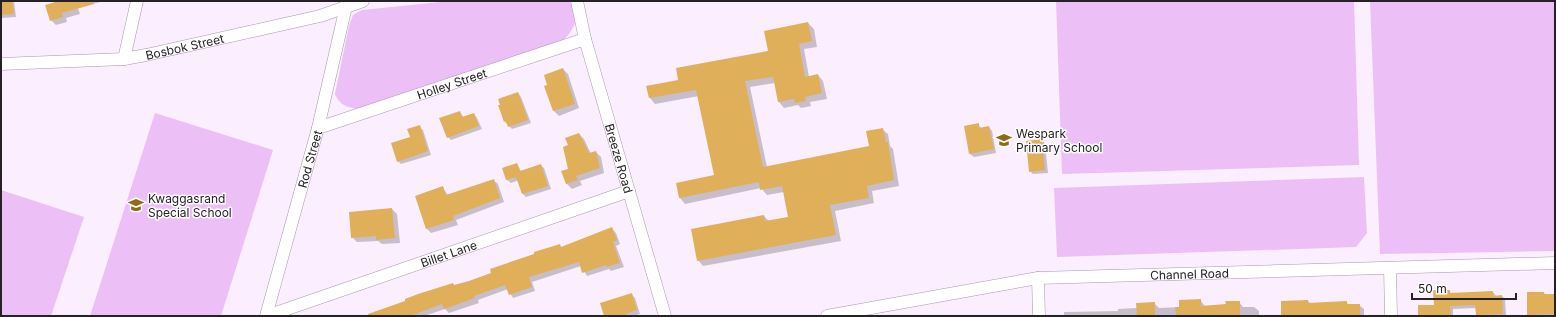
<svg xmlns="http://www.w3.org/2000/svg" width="1556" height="317" font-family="Inter,sans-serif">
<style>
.green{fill:#ecc0f6}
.shadow{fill:#0003}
.building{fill:#dfb059}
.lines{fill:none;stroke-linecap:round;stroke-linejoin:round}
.minor-casing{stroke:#a798ab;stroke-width:13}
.minor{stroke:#fff;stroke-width:12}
.labels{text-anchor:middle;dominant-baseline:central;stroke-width:3;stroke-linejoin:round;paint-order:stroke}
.street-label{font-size:12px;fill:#262027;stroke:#fff}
.poi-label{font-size:12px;fill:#262027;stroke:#fff;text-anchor:start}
</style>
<rect width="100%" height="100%" fill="#fbeefe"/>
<path class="green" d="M450 1H569C584 16 573 30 562 42L362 110C349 107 340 107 335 94L349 26 353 15 362 10Z
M1056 1H1354L1359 165 1062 174Z
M1370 1H1555V251L1380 254Z
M155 113 273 150 221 316H90Z
M1364 177 1367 233 1356 247 1057 257 1054 188Z
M1 190 84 217 51 316H1Z"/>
<path class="shadow" d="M1 1H14L16 17 1 18Z
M55 1H104L78 8 80 14 66 18 67 22 56 25 51 20Z
M808 23 814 29 817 47 804 49 809 77 818 75 823 81 827 99 810 102 811 106 801 108 798 105 784 108 779 102 775 83 750 87 767 167 870 147 882 129 888 134 890 146 893 149 899 186 872 191 874 203 835 211 841 241 703 266 698 260 764 216 769 221 789 217 784 192 767 195 761 188 685 204 680 198 677 184 715 176 699 96 655 104 650 98 648 86 679 81 769 52Z
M563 69 568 74 579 108 559 116 554 111 549 86Z
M518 93 521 97 531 123 512 129 505 122Z
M460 112 464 118 474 114 477 118 482 129 451 140 448 137Z
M978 124 982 129 989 127 992 131 996 153 974 157 970 154Z
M419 127 423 130 431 155 401 164 398 161 411 138Z
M579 134 584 139 591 154 596 152 601 157 604 173 580 181 582 185 572 189 567 184 563 172 569 170V146Z
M1042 140 1045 144 1048 173 1033 174 1030 171Z
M517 164 521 171 540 165 544 168 551 189 526 197 523 194 519 180 511 183 507 180 503 169Z
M493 180 498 184 504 202 456 220 458 225 431 233 427 229 416 196 442 187 448 195Z
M392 209 397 214 400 243 382 244 378 241 357 242 352 237Z
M612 229 616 233 620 244 616 246 624 267 611 271 609 269 587 276 581 266 532 282 535 291 513 298 508 289 478 300 479 303 449 313 445 309 424 316H367L469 282 560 246 562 248Z
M1449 291 1452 294 1493 292 1496 296H1502L1505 299 1506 316H1478L1476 308 1453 309V316H1419L1435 306Z
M1544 293 1546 295H1555V316H1529L1528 315Z
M631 294 635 298 640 314 632 316H605Z
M1200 300 1205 306 1227 305 1239 302 1243 307H1254L1259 311V316H1064V312L1118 311V309L1137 308 1154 303 1159 308 1180 307Z
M1308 301 1311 304 1346 302 1349 305H1359L1364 309V316H1282Z"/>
<path class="building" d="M1 1H12L14 14 1 15Z
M59 1H94V4L62 13 63 17 50 21 45 5Z
M808 22 812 41 799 44 805 77 818 74 822 93 805 97 806 101 795 103 794 99 778 102 773 77 745 81 763 167 869 146 866 131 883 128 886 142H888L894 180 867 186 869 198 830 205 836 235 697 261 691 229 764 215 765 221 788 217 782 186 760 190 759 182 679 198 676 183 714 175 696 90 649 98 646 86 678 80 676 68 768 51 764 31Z
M563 68 575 104 553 111 544 86 547 85 544 75Z
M518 92 528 120 508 127 506 121 504 122 498 105H500L498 99Z
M460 111 462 117 474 113 479 126 447 138 439 118Z
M979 123V128L989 126 994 149 969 154 964 126Z
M420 125 428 151 397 162 391 143 410 137 407 129Z
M579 133 589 153 596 151 600 168 576 176 578 180 566 184 561 171 568 169 563 147 568 145 565 138Z
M1042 139 1045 170 1029 172 1026 141Z
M517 163 520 171 541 164 548 186 522 194 516 177 506 180 502 168Z
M494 179 500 198 453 216 454 220 426 229 415 196 443 186 446 195Z
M392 208 395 238 376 240V236L351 238 349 212Z
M612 227 617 240 613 242 620 263 606 267V265L582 273 579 262 529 277 532 287 509 295 505 285 474 296 475 298 444 309 442 304 410 316H368V314L405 301V299L418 294 453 283 454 285 469 281 491 273 490 269 534 254V252L560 244 561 247Z
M1433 290H1450V293L1493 291V296L1502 295 1503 314 1476 315 1475 305 1450 306 1451 316H1418V305H1434Z
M1527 292H1544V294H1555V314L1527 315Z
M632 293 637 310 626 314V316H604L600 303Z
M1201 299V306L1226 304 1225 301H1240V316H1176L1175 307H1179V300Z
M1308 300V303L1347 301V304H1360V316H1281V301Z
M1155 302V316H1137L1136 303Z"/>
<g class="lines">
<g class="minor-casing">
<g id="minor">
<path id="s1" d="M577 1 585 39 665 316"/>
<path d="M124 59 137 1"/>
<path id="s2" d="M1 64 124 59 146 55 320 16 363 1"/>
<path id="s3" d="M318 128 585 39"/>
<path d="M1390 268 1391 316"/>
<path d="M1038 278 1039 316"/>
<path id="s4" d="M266 316 318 128 347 2"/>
<path id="s5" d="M267 316 629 191"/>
<path id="s6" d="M827 316 1038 278 1555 263"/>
</g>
</g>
<use href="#minor" class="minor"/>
</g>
<defs>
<g id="school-bare" transform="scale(1.2)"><path d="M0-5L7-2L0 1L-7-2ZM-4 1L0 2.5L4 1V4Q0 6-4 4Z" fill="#926a12" stroke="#fff" stroke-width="2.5" paint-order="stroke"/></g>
</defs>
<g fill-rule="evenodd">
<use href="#school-bare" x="1004" y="140"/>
<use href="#school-bare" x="136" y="205"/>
</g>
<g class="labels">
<g class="street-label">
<text stroke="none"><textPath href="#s2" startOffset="185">Bosbok Street</textPath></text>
<text stroke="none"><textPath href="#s3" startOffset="141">Holley Street</textPath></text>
<text stroke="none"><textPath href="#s4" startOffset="163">Rod Street</textPath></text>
<text stroke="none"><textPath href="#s1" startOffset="163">Breeze Road</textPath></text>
<text stroke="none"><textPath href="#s5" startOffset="192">Billet Lane</textPath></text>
<text stroke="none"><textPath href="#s6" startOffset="366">Channel Road</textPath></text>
</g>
<g class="poi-label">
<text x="1016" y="133">Wespark<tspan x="1016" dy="14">Primary School</tspan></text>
<text x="148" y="198">Kwaggasrand<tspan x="148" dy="14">Special School</tspan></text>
</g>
</g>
<rect width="1556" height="317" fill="none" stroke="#262027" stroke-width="4"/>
<path d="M1412 293v6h104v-6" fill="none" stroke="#262027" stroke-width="2"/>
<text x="1418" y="293" font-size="12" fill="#262027" stroke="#ffffff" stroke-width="3" paint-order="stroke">50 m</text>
</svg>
